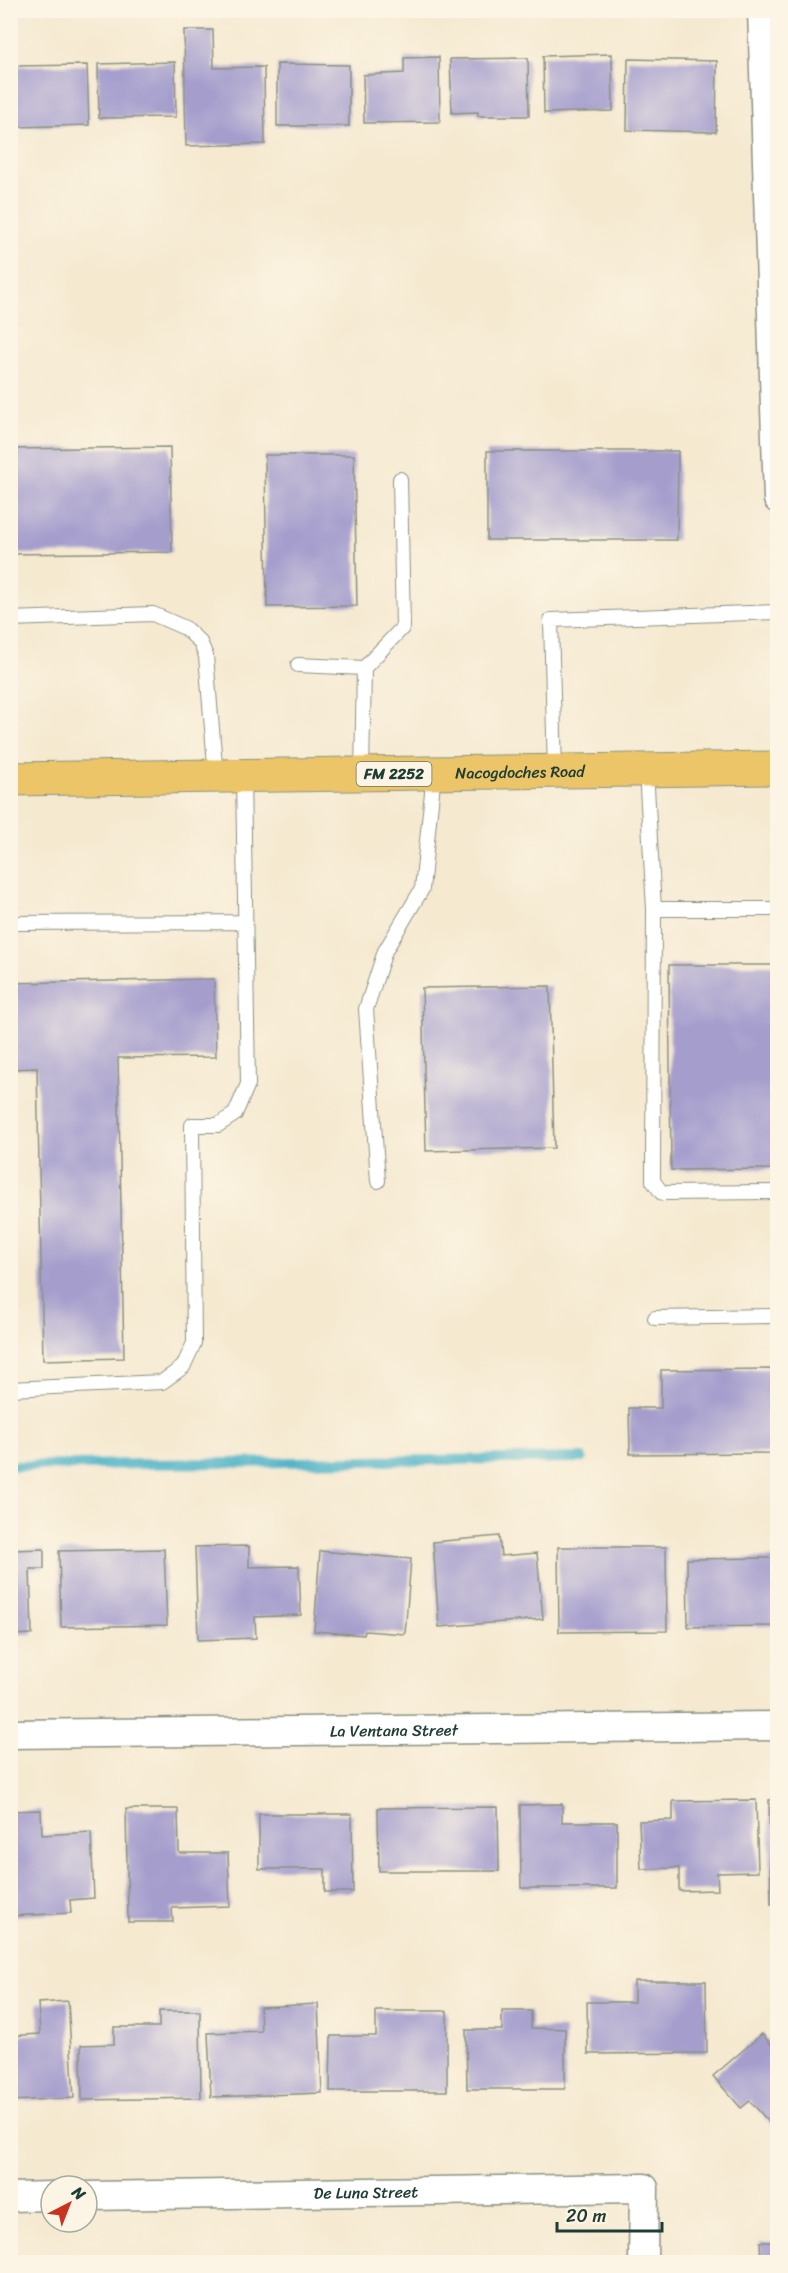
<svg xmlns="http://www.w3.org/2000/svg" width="788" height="2273" font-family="Sriracha,sans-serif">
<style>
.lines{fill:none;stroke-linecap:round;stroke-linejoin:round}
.stream{stroke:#47b1c6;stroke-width:10}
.building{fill:#a59ecd}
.service-casing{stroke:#8a9382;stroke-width:16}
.minor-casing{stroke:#8a9382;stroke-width:31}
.primary-casing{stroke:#8a9382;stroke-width:35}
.service{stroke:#fff;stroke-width:14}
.minor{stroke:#fff;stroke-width:28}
.primary{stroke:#ecc569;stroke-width:33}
.labels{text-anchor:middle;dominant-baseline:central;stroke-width:4.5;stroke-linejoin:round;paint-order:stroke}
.shield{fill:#fcf5e5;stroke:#617469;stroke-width:1.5}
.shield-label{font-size:15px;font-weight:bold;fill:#1f3d34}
.street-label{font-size:16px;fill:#1f3d34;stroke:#fcf5e5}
</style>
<rect width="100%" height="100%" fill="#fcf5e5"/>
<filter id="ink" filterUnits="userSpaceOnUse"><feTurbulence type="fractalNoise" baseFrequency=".0167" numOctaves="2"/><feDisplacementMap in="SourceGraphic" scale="12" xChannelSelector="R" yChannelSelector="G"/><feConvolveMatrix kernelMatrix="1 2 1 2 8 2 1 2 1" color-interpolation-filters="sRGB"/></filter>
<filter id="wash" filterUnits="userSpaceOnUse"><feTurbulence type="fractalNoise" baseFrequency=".008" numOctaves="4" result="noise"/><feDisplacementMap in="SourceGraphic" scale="24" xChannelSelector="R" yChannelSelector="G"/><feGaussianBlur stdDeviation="1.35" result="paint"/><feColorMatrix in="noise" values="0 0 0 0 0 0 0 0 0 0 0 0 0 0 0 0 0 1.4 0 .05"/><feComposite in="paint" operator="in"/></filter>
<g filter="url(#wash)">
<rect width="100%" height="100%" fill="#f5e9d0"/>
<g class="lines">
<path class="stream" d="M10 1466 582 1458"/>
</g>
<g id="blocks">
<path class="building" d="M184 30H213L214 68 264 67 265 144 186 146Z
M612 54 613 111 544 113 543 56Z
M439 57 440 122 364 123 363 75 404 73V58Z
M528 58 529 116H478V112L452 113 450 59Z
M628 59 717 61 716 132 627 130Z
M175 62 176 117 99 118 98 64Z
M277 64 349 65V126H277Z
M87 65 89 125 17 127 15 66Z
M170 447 172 552 10 554V449Z
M487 451H678L677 540H487Z
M265 455H354L357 606 267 607Z
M669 965H778V1169L671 1170Z
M214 979 216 1057 118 1058 124 1358 43 1360 37 1068 10 1069V983Z
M550 986 554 1148 426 1151 422 988Z
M778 1369V1453L630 1454 629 1408H661V1370Z
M499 1536 501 1556 537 1553 543 1619 439 1627 433 1542Z
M249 1546V1567L299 1566 301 1615 255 1617 256 1638 198 1640 195 1547Z
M558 1547H666L667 1631 559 1632Z
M44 1549V1569H30L32 1634 10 1635V1550Z
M164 1549 167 1625 61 1627 59 1551Z
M320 1551 411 1559 405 1634 365 1631 364 1635 314 1631Z
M778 1558V1626L688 1627 687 1559Z
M756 1800 758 1872 717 1873 718 1890 679 1891V1868L641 1869 639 1821 673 1820V1801Z
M769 1800H778V1904H771Z
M562 1804V1822H617V1888H521L520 1805Z
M498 1807 499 1871H379L378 1808Z
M126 1809H178L179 1853H228L230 1906 172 1908 173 1922H128Z
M41 1810 42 1835 91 1832 94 1898 70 1900 71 1913 10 1916V1811Z
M259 1814H352L353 1892H325V1869H259Z
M634 1981H706L707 2053 588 2054 587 2002H634Z
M68 2001 74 2098 10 2101V2036L40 2034 38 2003Z
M318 2004 322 2093 211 2097 208 2033 261 2031 260 2007Z
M159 2011H200L201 2098 82 2100 81 2045 114 2044V2027H159Z
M376 2011H447V2091H330L331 2036H376Z
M502 2011H531V2028L565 2029V2089H467L466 2030H502Z
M762 2034 778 2052V2132L750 2101 741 2108 713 2076Z
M760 2242H778V2262H761Z"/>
</g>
</g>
<g filter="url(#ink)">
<use href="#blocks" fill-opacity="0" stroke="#8a9382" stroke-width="1.5"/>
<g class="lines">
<g class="service-casing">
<path id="service" d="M10 619 153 614 185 628 200 642 206 656 216 777
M298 665 364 668
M646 770 654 909H778
M555 772 551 620 778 612
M362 774 364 668 403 627 400 479
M654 909 653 1181 662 1193 778 1192
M10 923 245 922
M378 1181 366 1009 385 951 422 889 434 773
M655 1318 778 1316
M10 1389 162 1382 183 1367 194 1343 192 1125H218L235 1114 248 1084 243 776"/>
</g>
<g class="minor-casing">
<g id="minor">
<path d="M762 10 778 499"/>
<path id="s1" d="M10 1734 778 1726"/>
<path id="s2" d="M87 2196 644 2188 643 2262"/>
<path d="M10 2197 51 2196"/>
</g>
</g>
<g class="primary-casing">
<g id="primary">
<path id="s3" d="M10 779 778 768"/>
</g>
</g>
<use href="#service" class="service"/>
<use href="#minor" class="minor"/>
<use href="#primary" class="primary"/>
</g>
</g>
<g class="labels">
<rect class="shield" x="356.5" y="762" width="75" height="24" rx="4.5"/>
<g class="shield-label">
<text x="394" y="774">FM 2252</text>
</g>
<g class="street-label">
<text stroke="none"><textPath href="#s3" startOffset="510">Nacogdoches Road</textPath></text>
<text stroke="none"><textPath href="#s1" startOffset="384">La Ventana Street</textPath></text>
<text stroke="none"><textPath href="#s2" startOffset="279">De Luna Street</textPath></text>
</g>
</g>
<rect width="788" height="2273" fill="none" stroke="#fcf5e5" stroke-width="36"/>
<g transform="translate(69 2204) rotate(42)"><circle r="28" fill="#fcf5e5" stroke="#a4ab9e" stroke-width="1.5"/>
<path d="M0-4.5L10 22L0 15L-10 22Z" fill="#c8321e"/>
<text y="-9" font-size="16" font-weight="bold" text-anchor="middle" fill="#1f3d34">N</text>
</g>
<path d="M557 2222v9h105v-9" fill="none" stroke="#1f3d34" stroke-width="3"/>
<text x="566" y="2222" font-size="18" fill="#1f3d34" stroke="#fcf5e5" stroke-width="4.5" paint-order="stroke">20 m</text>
</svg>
